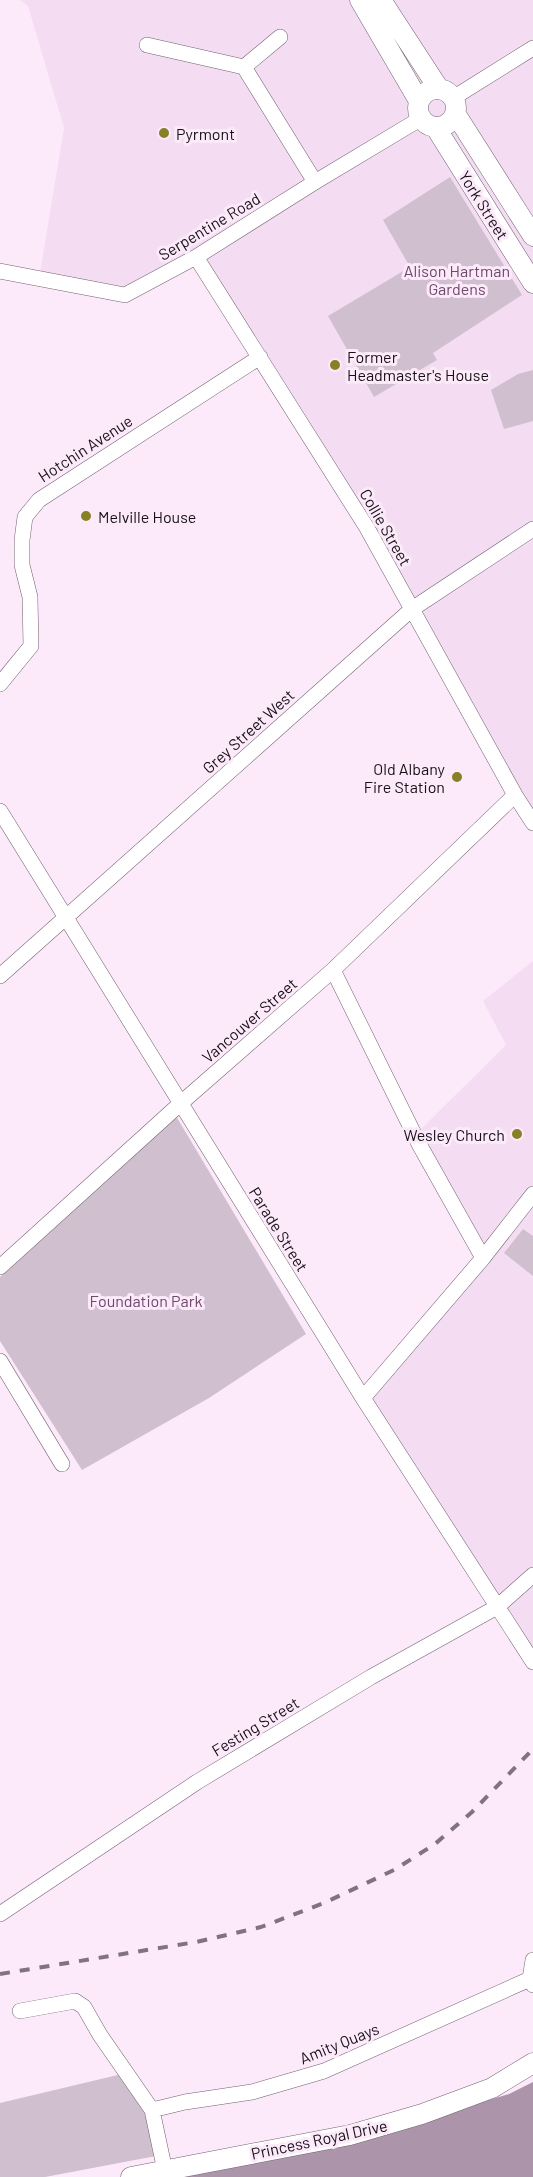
<svg xmlns="http://www.w3.org/2000/svg" width="533" height="2177" font-family="Barlow,sans-serif">
<style>
.built{fill:#f4dcf2}
.green{fill:#d0c0cf}
.water{fill:#ac95ab}
.lines{fill:none;stroke-linecap:round;stroke-linejoin:round}
.minor-casing{stroke:#716270;stroke-width:16}
.major-casing{stroke:#716270;stroke-width:21}
.minor{stroke:#fff;stroke-width:15}
.major{stroke:#fff;stroke-width:20}
.rail{stroke:#7e737e;stroke-width:4;stroke-dasharray:10 10;stroke-linecap:butt}
.poi-dot{fill:#887f26;stroke:#fceafa;stroke-width:2}
.labels{text-anchor:middle;dominant-baseline:central;stroke-width:6;stroke-linejoin:round;paint-order:stroke}
.poi-label{font-size:16px;fill:#171117;stroke:#fceafa;text-anchor:start}
.street-label{font-size:16px;fill:#171117;stroke:#fceafa}
.park-label{font-size:16px;fill:#6d496c;stroke:#fceafa}
</style>
<rect width="100%" height="100%" fill="#fceafa"/>
<path class="built" d="M20 0H533V824L412 609 196 257 125 295 39 279 64 128 28 6Z
M533 961V1662L363 1398 483 1258 415 1135 506 1045 483 1001Z"/>
<path class="green" d="M450 177 522 295 433 353 437 360 374 397 328 316 410 267 383 220Z
M533 370V421L504 429 491 390 518 374Z
M176 1116 306 1334 209 1398 82 1470 0 1341V1277Z
M523 1229 533 1236V1276L504 1253Z
M126 2073 152 2110 156 2156 45 2177H0V2103Z"/>
<path class="water" d="M533 2082V2177H159L353 2140 509 2094Z"/>
<g class="lines">
<g class="minor-casing">
<path id="minor" d="M147 45 244 67 315 182
M244 67 280 37
M453 98 533 48
M196 257 367 528 515 795 533 823
M0 271 125 295 196 257 315 182 420 119
M0 684 31 646 30 597 22 565V540L25 517 39 500 260 357
M0 811 363 1398 533 1662
M333 970 419 1144 483 1258
M0 976 412 609 533 529
M0 1267 181 1103 333 970 515 795
M0 1361 62 1464
M363 1398 483 1258 533 1194
M0 1914 197 1782 371 1677 497 1607 533 1575
M533 1960 530 1979 533 1985
M20 2011 75 2001 84 2007 100 2035 152 2110 165 2171
M152 2110 185 2102 252 2092 324 2071 530 1979"/>
</g>
<g class="major-casing">
<path id="major" d="M360 0 419 101
M381 0 439 89
M418 108a19 19 0 1 1 38 0a19 19 0 1 1-38 0Z
M455 113 533 236
M436 128 533 283
M131 2177 350 2135 422 2114 492 2088 533 2063"/>
</g>
<use href="#minor" class="minor"/>
<use href="#major" class="major"/>
<path class="rail" d="M0 1974 196 1942 261 1927 324 1903 394 1870 435 1844 472 1812 533 1749"/>
</g>
<g class="poi-dot">
<circle cx="164" cy="133" r="6"/>
<circle cx="335" cy="365" r="6"/>
<circle cx="86" cy="516" r="6"/>
<circle cx="457" cy="777" r="6"/>
<circle cx="517" cy="1134" r="6"/>
</g>
<g class="labels">
<g class="poi-label">
<text x="176" y="133">Pyrmont</text>
<text x="347" y="356">Former<tspan x="347" dy="18">Headmaster's House</tspan></text>
<text x="98" y="516">Melville House</text>
<text x="445" y="768" text-anchor="end">Old Albany<tspan x="445" dy="18">Fire Station</tspan></text>
<text x="505" y="1134" text-anchor="end">Wesley Church</text>
</g>
<g class="street-label">
<text transform="translate(484 205) rotate(58)">York Street</text>
<text transform="translate(209 226) rotate(-31)">Serpentine Road</text>
<text transform="translate(85 448) rotate(-33)">Hotchin Avenue</text>
<text transform="translate(386 527) rotate(60)">Collie Street</text>
<text transform="translate(248 731) rotate(-42)">Grey Street West</text>
<text transform="translate(249 1020) rotate(-41)">Vancouver Street</text>
<text transform="translate(279 1229) rotate(58)">Parade Street</text>
<text transform="translate(255 1726) rotate(-31)">Festing Street</text>
<text transform="translate(339 2043) rotate(-22)">Amity Quays</text>
<text transform="translate(319 2139) rotate(-12)">Princess Royal Drive</text>
</g>
<g class="park-label">
<text x="457" y="270">Alison Hartman<tspan x="457" dy="18">Gardens</tspan></text>
<text x="146" y="1300">Foundation Park</text>
</g>
</g>
</svg>
